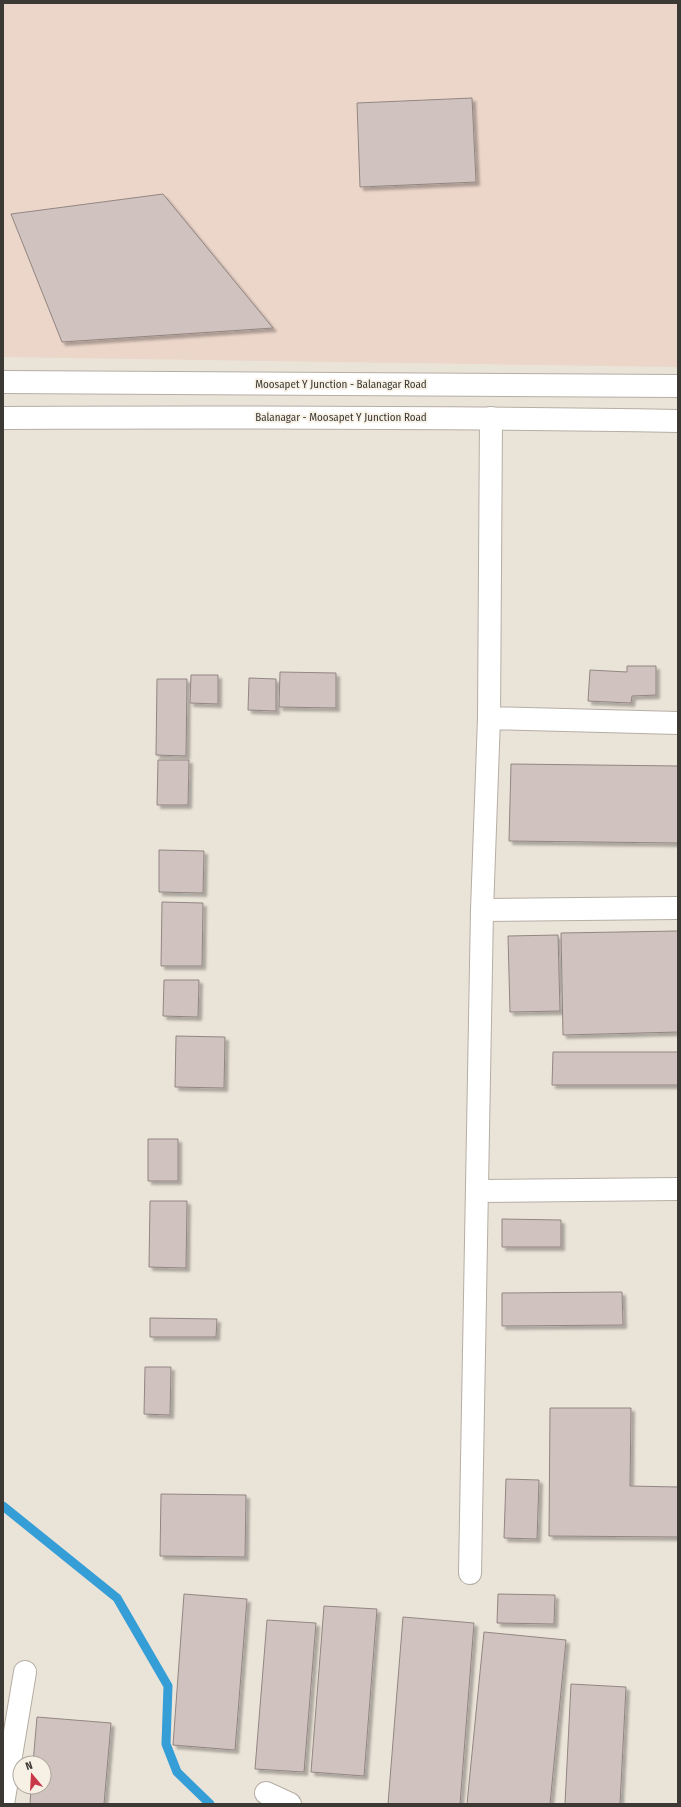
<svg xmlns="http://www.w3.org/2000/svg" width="681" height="1807" font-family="'Fira Sans Condensed',sans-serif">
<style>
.industrial{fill:#ecd5c9}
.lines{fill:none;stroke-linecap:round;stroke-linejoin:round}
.stream{stroke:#369ed7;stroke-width:9}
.building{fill:#d0c2be;stroke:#938682;filter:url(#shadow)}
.minor-casing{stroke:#b5aea4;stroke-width:24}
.major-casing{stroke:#b5aea4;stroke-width:24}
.minor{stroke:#fff;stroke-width:22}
.major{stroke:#fff;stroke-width:22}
.labels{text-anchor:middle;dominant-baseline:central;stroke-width:3.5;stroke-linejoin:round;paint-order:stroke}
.street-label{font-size:11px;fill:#3c3934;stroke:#f7f0e5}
</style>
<defs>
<filter id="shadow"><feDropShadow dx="3.5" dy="3.5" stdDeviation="1" flood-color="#0004"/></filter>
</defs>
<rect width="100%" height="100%" fill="#eae3d8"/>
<path class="industrial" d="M3 3H678V367L3 357Z"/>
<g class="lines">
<path class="stream" d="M3 1506 117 1598 168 1686 166 1744 177 1772 210 1804"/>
</g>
<path class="building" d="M472 98 476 182 360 187 357 103Z
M163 194 273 328 62 342 11 214Z
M627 666H656V695L632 696 631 703 588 701 590 670 627 672Z
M280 672 336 673V708L279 707Z
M191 675H218V704L190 703Z
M249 678 276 679V711L248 710Z
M157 679H187L186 756 156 755Z
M158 760H189L188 805H157Z
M511 764 678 766V843L509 841Z
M159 850 204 851 203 893 159 892Z
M162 902 203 903 202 966H161Z
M678 931V1032L563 1035 561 933Z
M558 935 560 1011 510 1012 508 936Z
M164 980H199L198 1017 163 1016Z
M176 1036 225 1037 224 1088 175 1087Z
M553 1052H678V1085H552Z
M148 1139H178V1181H148Z
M150 1201H187L186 1268 149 1267Z
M502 1219 561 1220V1247H502Z
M622 1292 623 1325 502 1326V1293Z
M150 1318 217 1319 216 1337H150Z
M145 1367H171L170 1415 144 1414Z
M550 1408H631L630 1486 678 1487V1537L549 1536Z
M506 1479 539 1480 537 1539 504 1538Z
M161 1494 246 1495 245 1557 160 1556Z
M184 1594 247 1599 235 1750 173 1745Z
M498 1594 555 1595 554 1624 497 1623Z
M324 1606 377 1609 364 1776 311 1772Z
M403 1617 474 1623 460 1804H388Z
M267 1620 316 1623 304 1772 255 1769Z
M484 1632 566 1640 550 1804H467Z
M571 1684 626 1687 620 1804H565Z
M37 1717 111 1723 104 1804H30L31 1787H44V1763H33Z"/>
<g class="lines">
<g class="minor-casing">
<path id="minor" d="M489 718 678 723
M482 910 678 908
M477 1191 678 1189
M470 1573 482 910 489 718 491 418
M266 1793 290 1804
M3 1804 25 1672"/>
</g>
<g class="major-casing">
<path id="major" d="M3 382 678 386
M3 418C228 417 453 417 678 421"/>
</g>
<use href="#minor" class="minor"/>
<use href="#major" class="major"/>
</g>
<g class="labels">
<g class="street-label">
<text x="341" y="384">Moosapet Y Junction - Balanagar Road</text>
<text x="341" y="417">Balanagar - Moosapet Y Junction Road</text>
</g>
</g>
<rect width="681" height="1807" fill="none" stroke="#3c3934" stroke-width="8"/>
<g transform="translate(32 1775) rotate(342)"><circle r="19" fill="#f7f0e5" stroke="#aca79e"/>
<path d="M0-3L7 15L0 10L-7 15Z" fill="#c83848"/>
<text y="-6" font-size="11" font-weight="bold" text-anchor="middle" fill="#3c3934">N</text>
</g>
</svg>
